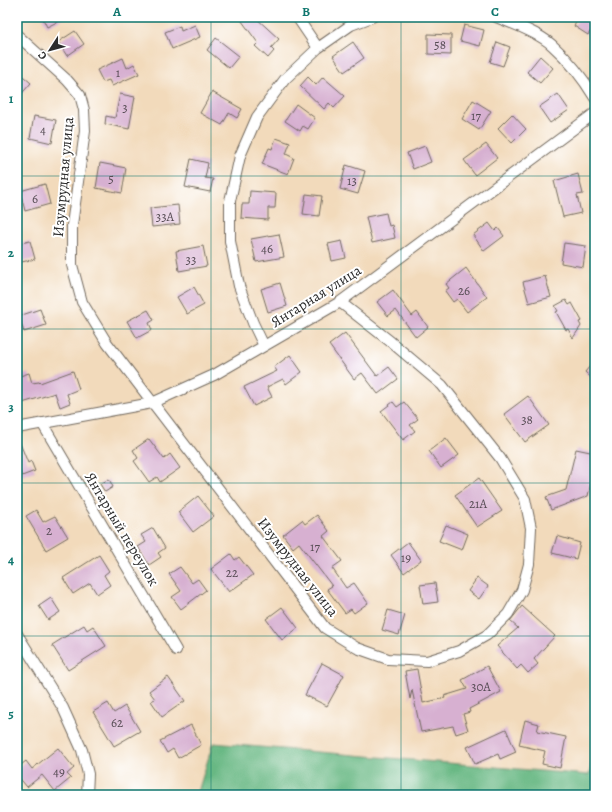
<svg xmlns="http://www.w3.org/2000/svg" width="612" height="812" font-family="Alegreya,serif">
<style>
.forest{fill:#68b883;stroke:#4a7257}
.building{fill:#d7b0d1}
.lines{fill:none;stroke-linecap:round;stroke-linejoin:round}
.street-casing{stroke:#71685d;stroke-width:12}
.street{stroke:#fff;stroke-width:10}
.grid{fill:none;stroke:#0f766e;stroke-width:1;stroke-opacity:0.55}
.labels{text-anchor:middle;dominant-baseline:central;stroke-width:4;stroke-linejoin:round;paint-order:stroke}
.number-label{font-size:13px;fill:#564c54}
.street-label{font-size:15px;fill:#2b2b2b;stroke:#fff}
.neatline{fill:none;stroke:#0f766e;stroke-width:1.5}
.grid-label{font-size:13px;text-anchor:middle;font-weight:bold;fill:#0f766e}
</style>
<rect width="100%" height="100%" fill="#fff"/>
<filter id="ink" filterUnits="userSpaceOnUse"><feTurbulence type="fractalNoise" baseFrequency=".025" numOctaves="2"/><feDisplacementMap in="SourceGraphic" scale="8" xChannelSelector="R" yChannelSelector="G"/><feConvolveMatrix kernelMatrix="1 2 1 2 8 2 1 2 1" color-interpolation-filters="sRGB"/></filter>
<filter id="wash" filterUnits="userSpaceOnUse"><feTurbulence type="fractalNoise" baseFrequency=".012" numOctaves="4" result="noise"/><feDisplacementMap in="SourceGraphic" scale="16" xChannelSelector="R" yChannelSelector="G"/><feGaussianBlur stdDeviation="0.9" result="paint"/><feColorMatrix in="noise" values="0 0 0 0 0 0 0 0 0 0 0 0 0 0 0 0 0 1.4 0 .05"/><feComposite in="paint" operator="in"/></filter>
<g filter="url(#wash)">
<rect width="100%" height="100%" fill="#f2dabb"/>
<path class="forest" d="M213 743 589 775 595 746V795H197Z"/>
<g id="blocks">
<path class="building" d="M42 17H67L47 27Z
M239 17H255L279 39 271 48 274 51 268 58 255 46 258 43Z
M579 17H595V24L588 35 574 26Z
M195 25 200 37 172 49 165 32 180 26 181 31Z
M464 25 484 30 480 46 460 41Z
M75 31 84 44 67 56 58 42Z
M428 34 451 35V55L428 54Z
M216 38 239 56 229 68 207 50Z
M353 42 364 58 344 72 333 56Z
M497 42 510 47 503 66 490 62Z
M540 56 553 68 540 83 527 72Z
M123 58 127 68 134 64 139 74 112 86 109 80 103 82 97 70Z
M17 71 31 83 17 99Z
M308 77 316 85 323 77 345 96 334 108 329 103 324 109 300 86Z
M212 92 242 109 237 118 229 113 222 125 200 113Z
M120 94 135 97 129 129 105 124 106 116 115 118Z
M558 94 569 110 550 123 539 107Z
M473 100 491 111 479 130 462 119Z
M296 104 315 118 308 129 303 126 300 131 285 121Z
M512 114 526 129 512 143 498 128Z
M34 116 56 120 52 143 30 138Z
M276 138 290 143 286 154 294 158 288 174 262 164 269 148 272 149Z
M486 144 497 158 475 175 464 160Z
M425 146 431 162 413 169 407 153Z
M191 159 208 163 205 178 213 179 210 192 185 187Z
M100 163 126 168 122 193 96 188Z
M346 165 365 171 358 194 340 189Z
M578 174 583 194 577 195 581 213 563 217 554 181Z
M45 184 50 204 25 211 20 191Z
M250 191 276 193 275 208H268V220L241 218 242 204H249Z
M306 194 322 196 319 216 303 214Z
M178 205 180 224 152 227 150 208Z
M386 213 389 226 392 225 395 238 372 243 366 217Z
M489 223 495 231 498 228 504 236 484 251 473 235Z
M279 234 284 257 256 262 251 239Z
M30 241 35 259 17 263V244Z
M342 241 346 258 332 261 328 244Z
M564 243 586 246 583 267 561 263Z
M203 246 207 266 179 271 176 251Z
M466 268 487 297 467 312 457 299 453 302 445 291 449 288 446 284Z
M545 276 551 297 529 303 523 282Z
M280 283 287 306 268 312 261 289Z
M194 287 204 305 187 314 177 297Z
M393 290 412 316 417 312 428 327 416 337 396 310 388 316 377 302Z
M566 300 569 305 572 303 582 321 579 322 581 326 573 338 568 329 566 330 556 312 558 311 555 306Z
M40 309 46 325 24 332 19 316Z
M148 310 154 320 149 323 152 330 137 338 127 321Z
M345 333 377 376 389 367 398 379 378 394 362 373 354 379 329 345Z
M290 355 302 372 286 384 283 379 267 387 272 397 254 406 244 387 277 371 274 367Z
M595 360V381L585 372Z
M73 371 79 389 67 394 70 403 60 407 55 393 19 404 17 399V377L29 373 32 383 39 382 40 383Z
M528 396 549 425 525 442 504 414Z
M393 402 397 407 404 402 418 419 410 425 415 431 403 440 381 411Z
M17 436 28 463 31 461 35 471 22 476 20 472 17 474Z
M446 438 459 455 441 468 429 451Z
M149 439 164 459 170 454 180 468 160 482 157 477 149 482 134 461 138 458 133 450Z
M576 449 595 453V466L588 496 551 510 546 497 566 490Z
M479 478 502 511 477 527 455 495Z
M109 479 113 487 105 492 100 484Z
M198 496 214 516 193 532 178 512Z
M36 510 43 522 55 516 68 537 46 550 26 516Z
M317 515 329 531 323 536 342 561 332 568 346 588 354 583 368 603 354 613 351 609 345 613 327 589 332 586 299 543 293 548 283 535 302 520 305 524Z
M446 525 468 534 462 550 439 541Z
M153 528 165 548 158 553 161 557 149 565 138 547 146 542 141 535Z
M557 536 580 543 576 559 552 553Z
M408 542 421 560 404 573 391 555Z
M231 554 235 560 239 557 253 575 229 592 211 569Z
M99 555 109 571 104 575 110 585 97 594 90 583 73 594 63 578Z
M180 567 192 583 198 579 206 590 181 609 172 597 181 591 169 574Z
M477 578 488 586 479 599 468 591Z
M435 583 438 602 423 604 420 585Z
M51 598 60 612 48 620 39 606Z
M522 606 555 636 534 659 538 664 528 673 521 665 517 669 497 646 518 628 510 621Z
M282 607 298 628 282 640 266 619Z
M388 610 405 615 399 635 382 630Z
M84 625 87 630 93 626 106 646 68 670 52 645Z
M322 663 344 675 327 706 305 695Z
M487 666 501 692 469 709 470 712 463 714 468 730 456 734 453 726 421 732 412 690 410 699 405 671 417 669 423 703 445 698 444 696 467 689 462 680Z
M168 677 185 701 162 717 151 701 155 699 149 691Z
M108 703 114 713 125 706 140 731 114 746 93 712Z
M525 720 539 724 537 731 566 737 560 768 542 764 545 751 519 745Z
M191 725 201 745 178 758 173 749 167 753 160 741Z
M506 729 516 752 500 759 498 754 475 764 467 747Z
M58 748 74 768 67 774 71 778 55 791 42 775 27 787 17 775V768L26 761 32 769Z"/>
</g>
</g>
<g filter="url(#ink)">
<use href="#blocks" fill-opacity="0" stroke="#71685d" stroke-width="1"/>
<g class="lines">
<g class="street-casing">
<path id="street" d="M297 17 318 48
M496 17C512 23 539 33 552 45 569 60 583 78 595 98
M17 35 67 80 80 95 84 110 85 131 72 225V265L82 302 107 343 325 628 357 648 388 659 427 661 459 651 487 635 508 614 522 590 529 564 531 528 525 499 500 458 442 385 391 342 340 302
M264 346 253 323 239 286 230 241V201L240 156 257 117 285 79 318 48 351 25 372 17
M42 423 176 650
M17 428 152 403 214 375 340 302 595 113
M17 634 63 708 82 750 88 774 87 795"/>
</g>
<use href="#street" class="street"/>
</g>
</g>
<path class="grid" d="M211 17V795M401 17V795M17 176H595M17 329H595M17 483H595M17 636H595"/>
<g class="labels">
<g class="number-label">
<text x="440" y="44">58</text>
<text x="118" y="72">1</text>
<text x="125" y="107">3</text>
<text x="476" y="115">17</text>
<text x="43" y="129">4</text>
<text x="111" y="178">5</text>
<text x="352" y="180">13</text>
<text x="35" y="198">6</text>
<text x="165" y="216">33А</text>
<text x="267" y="248">46</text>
<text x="191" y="259">33</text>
<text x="464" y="290">26</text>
<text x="527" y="419">38</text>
<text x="478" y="503">21А</text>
<text x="49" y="530">2</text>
<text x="315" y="546">17</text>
<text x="406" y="557">19</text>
<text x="232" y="572">22</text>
<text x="481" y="686">30А</text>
<text x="117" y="722">62</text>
<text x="59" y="771">49</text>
</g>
<g class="street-label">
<text transform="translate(63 177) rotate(-85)">Изумрудная улица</text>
<text transform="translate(316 296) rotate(-32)">Янтарная улица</text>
<text transform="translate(122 529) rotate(59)">Янтарный переулок</text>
<text transform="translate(298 567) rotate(52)">Изумрудная улица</text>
</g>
</g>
<rect width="612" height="812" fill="none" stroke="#fff" stroke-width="44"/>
<g transform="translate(50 50) rotate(234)" stroke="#ffffff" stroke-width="3" paint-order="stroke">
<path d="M0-3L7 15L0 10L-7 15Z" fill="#2b2b2b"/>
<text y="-6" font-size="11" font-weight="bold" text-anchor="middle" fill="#2b2b2b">С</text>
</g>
<rect x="22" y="22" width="568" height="768" class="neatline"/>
<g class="grid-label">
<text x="117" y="16">A</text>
<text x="306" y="16">B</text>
<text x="495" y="16">C</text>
<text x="11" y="103">1</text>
<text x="11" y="257">2</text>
<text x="11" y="411">3</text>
<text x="11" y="564">4</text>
<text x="11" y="718">5</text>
</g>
</svg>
